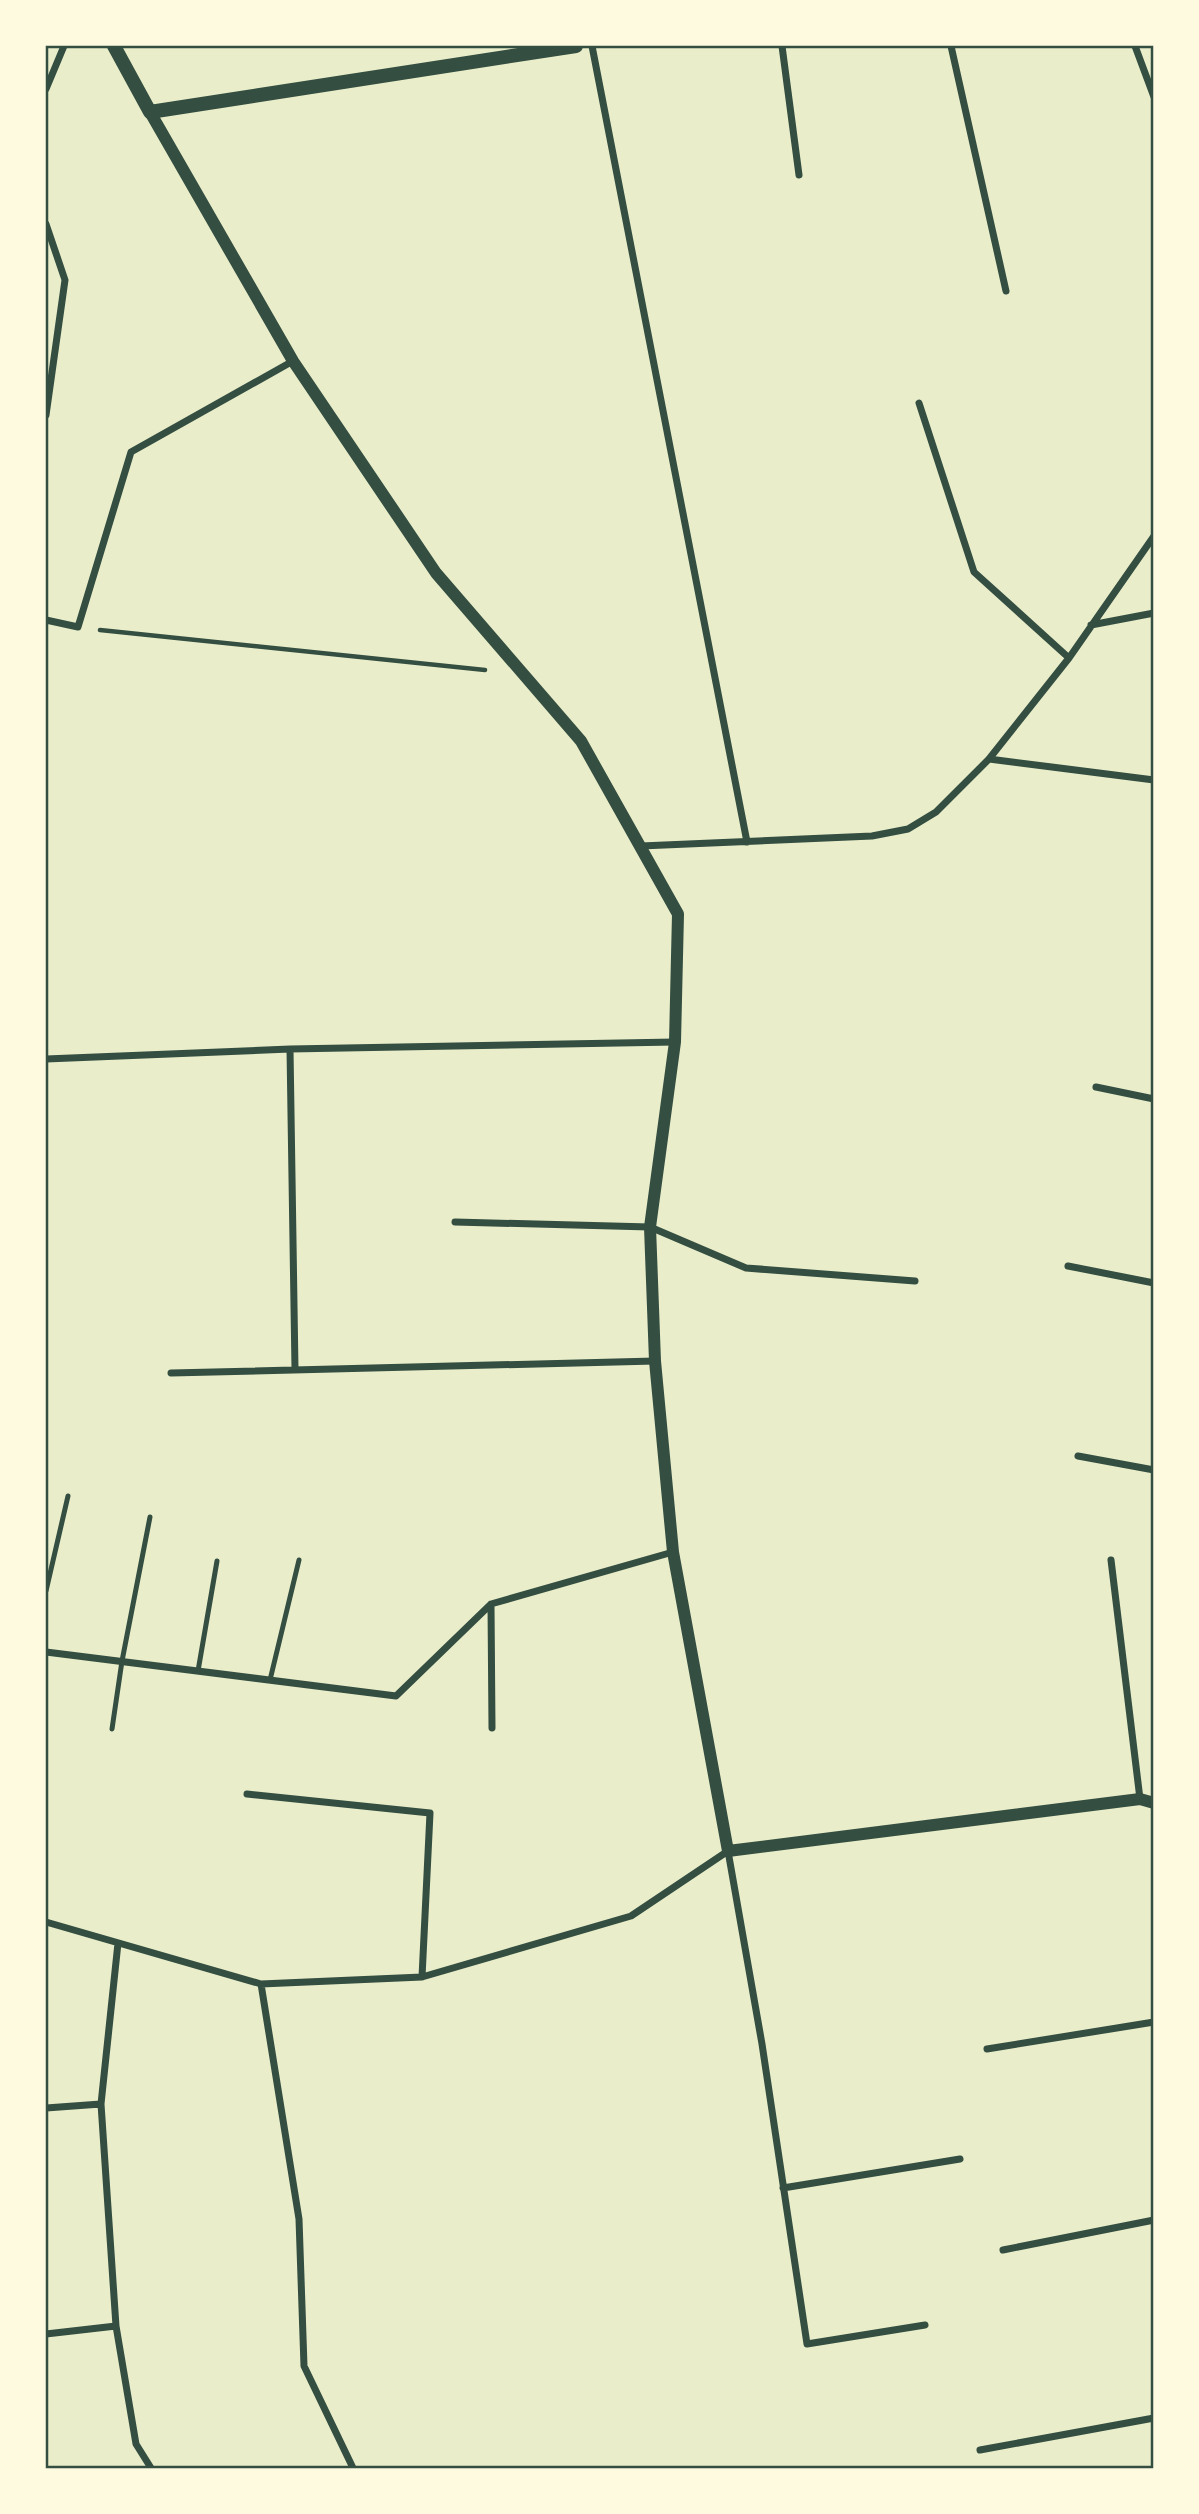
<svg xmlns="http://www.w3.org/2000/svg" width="1199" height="2514" font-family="Signika,sans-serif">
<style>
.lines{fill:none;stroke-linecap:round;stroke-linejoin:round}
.path{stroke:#344e41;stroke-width:4.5}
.service{stroke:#344e41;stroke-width:5}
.minor{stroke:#344e41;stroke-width:7}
.tertiary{stroke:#344e41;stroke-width:12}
.secondary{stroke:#344e41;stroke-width:14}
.neatline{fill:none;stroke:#344e41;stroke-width:2.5}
</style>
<rect width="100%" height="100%" fill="#e9edc9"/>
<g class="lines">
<path class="path" d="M100 630 485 670"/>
<path class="service" d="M46 1591 68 1496
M198 1671 217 1561
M270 1680 299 1560
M112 1729 122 1661 150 1517"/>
<path class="minor" d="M592 46 747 842
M782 46 799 175
M951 46 1006 291
M1135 46 1154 97
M46 89 64 46
M46 224 65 280 46 415
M919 403 974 572 1069 658
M46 620 78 627 131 452 293 361
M1091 625 1154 613
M989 759 1154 780
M641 846 872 836 908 829 936 812 989 759 1069 658 1154 536
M290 1049 295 1369
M46 1059 290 1049 675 1042
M1096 1087 1154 1099
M455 1222 650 1227 746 1268 915 1281
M1068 1266 1154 1283
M171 1373 655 1361
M1078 1456 1154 1470
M1111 1560 1140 1799
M491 1604 492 1728
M46 1652 396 1696 491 1604 673 1552
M247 1794 430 1813 422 1977
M46 1922 261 1984 422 1977 631 1916 728 1851 762 2044 807 2344 925 2325
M118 1943 101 2104 116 2326 136 2444 151 2468
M261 1984 299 2219 304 2366 353 2468
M987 2049 1154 2022
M46 2108 101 2104
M783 2188 960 2159
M1003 2250 1154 2220
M46 2334 116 2326
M980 2450 1154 2418"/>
<path class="tertiary" d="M150 112 293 361 436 573 581 741 678 914 675 1042 650 1227 655 1361 673 1552 728 1851 1140 1799 1154 1803"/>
<path class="secondary" d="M114 46 150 112 576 46"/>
</g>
<rect width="1199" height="2514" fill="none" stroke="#fefae0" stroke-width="94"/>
<rect x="47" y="47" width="1105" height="2420" class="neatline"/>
</svg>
